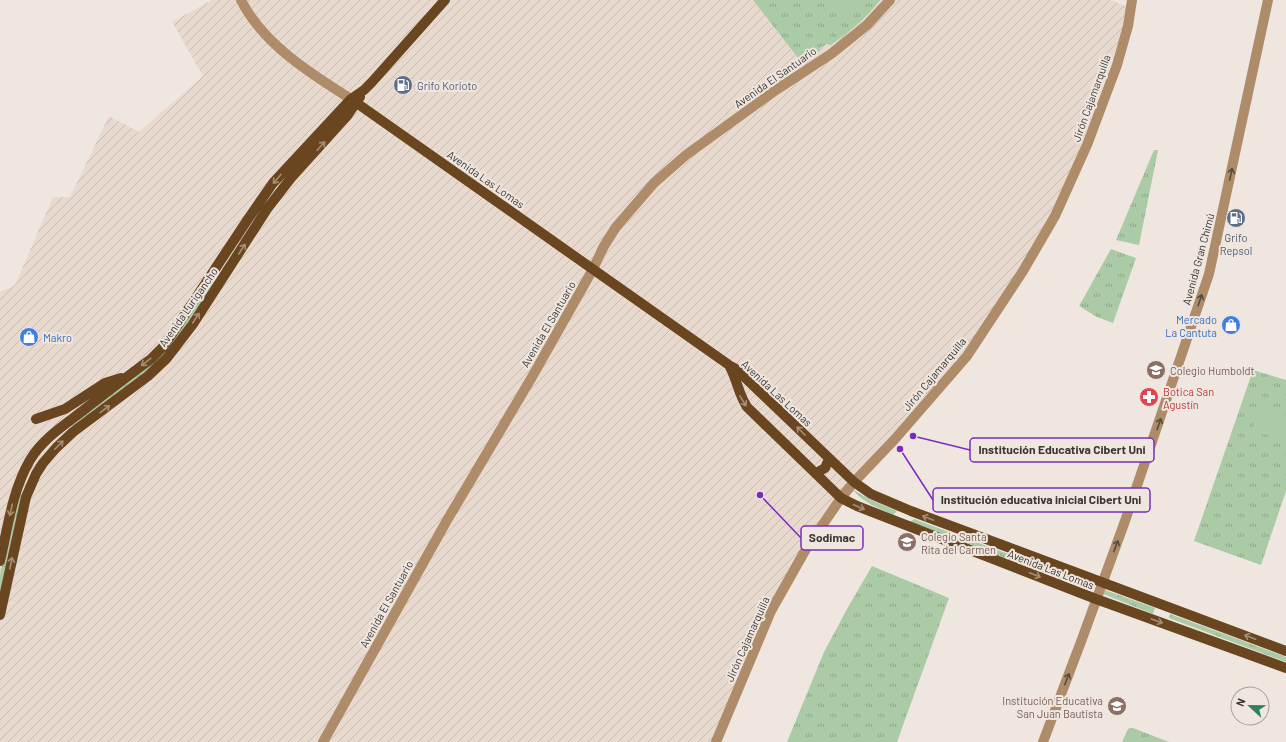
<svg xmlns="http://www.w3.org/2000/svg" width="1286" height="742" font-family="Barlow,sans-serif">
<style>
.industrial{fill:url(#industrial-furrows)}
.grass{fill:url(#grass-tufts)}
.pitch{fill:#abcba7}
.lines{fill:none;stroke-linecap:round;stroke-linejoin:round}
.minor{stroke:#ae8c69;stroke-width:10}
.major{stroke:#69461f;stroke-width:10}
.oneway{stroke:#a68e76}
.oneway2{stroke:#564c40}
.labels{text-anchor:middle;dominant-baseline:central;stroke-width:4;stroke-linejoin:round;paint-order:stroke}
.street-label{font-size:11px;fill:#393633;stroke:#f0e6e0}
.service-label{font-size:11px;fill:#4e5e75;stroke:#f0e6e0;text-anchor:start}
.shop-label{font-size:11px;fill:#366cbe;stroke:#f0e6e0;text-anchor:end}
.education-label{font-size:11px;fill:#785e54;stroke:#f0e6e0;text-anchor:start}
.health-label{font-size:11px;fill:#be3a42;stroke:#f0e6e0;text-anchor:start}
.leader{fill:none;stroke:#7b2cbf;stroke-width:1.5}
.callout-dot{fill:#7b2cbf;stroke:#f0e6e0;stroke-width:1.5}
.callout{fill:#f0e6e0;stroke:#7b2cbf;stroke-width:1.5}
.callout-label{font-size:12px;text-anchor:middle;font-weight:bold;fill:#393633}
</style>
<defs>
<pattern id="industrial-furrows" width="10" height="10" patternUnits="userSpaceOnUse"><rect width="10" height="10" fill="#e8d9cf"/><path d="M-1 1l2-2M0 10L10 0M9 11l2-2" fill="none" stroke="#c8bbb2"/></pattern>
<pattern id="grass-tufts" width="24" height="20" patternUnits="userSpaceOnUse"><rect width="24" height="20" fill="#abcba7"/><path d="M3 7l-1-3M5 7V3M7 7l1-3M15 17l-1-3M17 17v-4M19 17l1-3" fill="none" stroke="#8ca689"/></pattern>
</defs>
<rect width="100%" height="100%" fill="#f0e6e0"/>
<path class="industrial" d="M212 0H1110L1131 8 1058 210 970 352 852 485 798 566 762 632 717 742H0V292L15 285 53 197H70L109 116 139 132 203 76 172 22Z"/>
<path class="grass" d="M753 0H880C867 18 849 32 831 45L826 44 820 48 818 53 802 63Z
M1154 150H1158L1139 245 1116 240Z
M1111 249 1136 258 1113 323 1097 317 1079 306Z
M212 279 216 282 179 339 147 371 73 427 70 425 146 367Z
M1253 370 1286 380V491L1261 565 1194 541Z
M852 489 869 499 897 511 893 515C876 507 864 503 852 489Z
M18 493 21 494V497L0 598V575Z
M914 519 1087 583 1085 588 910 522Z
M872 566 949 598 897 742H787L824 652 847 609Z
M1105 590 1155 608 1153 614 1103 594Z
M1170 614 1286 657V662L1169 618Z
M1129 728H1133L1169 742H1122L1127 731Z"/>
<path class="pitch" d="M830 0H869L845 22 827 2Z
M1259 409 1286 418V441L1252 430Z"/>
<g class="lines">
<path class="minor" d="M241 0C263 44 311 74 351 99
M323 742 446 522 532 377 593 269 604 246 616 227 654 183 686 155 776 90 831 54 867 25 890 0
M716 742 771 611 806 549 841 498 854 482 895 439 967 356 1023 271 1055 216 1087 145 1117 65 1128 26 1132 0
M1043 742 1082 639 1125 521 1209 274 1268 0"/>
<path class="major" d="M351 99 729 365 736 369 854 482 871 494 911 511 1286 651
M729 365C737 379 738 393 747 407L841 498 857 506 1096 599 1286 668
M36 419 65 409 105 383 121 378
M816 473 825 468 829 459
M0 561C8 527 12 491 30 460 43 438 66 424 85 409 107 392 129 375 151 359L162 348 174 331 248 219 273 183 351 99 364 90 372 82 445 0
M0 615 26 497 36 474 43 463 56 448 73 432 148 376 167 358 193 324 267 209 291 178 347 116 360 97"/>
</g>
<defs><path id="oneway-shaft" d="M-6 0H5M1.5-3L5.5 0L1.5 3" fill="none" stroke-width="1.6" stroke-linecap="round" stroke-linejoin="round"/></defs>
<g class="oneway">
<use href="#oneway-shaft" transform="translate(321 146) rotate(-48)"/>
<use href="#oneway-shaft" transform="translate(277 179) rotate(131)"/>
<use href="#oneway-shaft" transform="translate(242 249) rotate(-57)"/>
<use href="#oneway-shaft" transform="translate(196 318) rotate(-57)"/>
<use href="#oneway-shaft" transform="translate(146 362) rotate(142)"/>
<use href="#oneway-shaft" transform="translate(743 401) rotate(58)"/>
<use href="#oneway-shaft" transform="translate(105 409) rotate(-37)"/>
<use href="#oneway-shaft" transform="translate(801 431) rotate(-135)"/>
<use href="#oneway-shaft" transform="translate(59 445) rotate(-45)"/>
<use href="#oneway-shaft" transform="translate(859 507) rotate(23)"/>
<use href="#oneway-shaft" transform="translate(11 510) rotate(103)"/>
<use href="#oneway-shaft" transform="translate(928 518) rotate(-159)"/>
<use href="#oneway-shaft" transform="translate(11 563) rotate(-78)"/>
<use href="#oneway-shaft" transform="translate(1035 575) rotate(21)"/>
<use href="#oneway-shaft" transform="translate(1157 621) rotate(20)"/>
<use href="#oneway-shaft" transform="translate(1250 637) rotate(-159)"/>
</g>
<g class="oneway2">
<use href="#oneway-shaft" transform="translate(1231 174) rotate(-78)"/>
<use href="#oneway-shaft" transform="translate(1200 300) rotate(-72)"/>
<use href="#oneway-shaft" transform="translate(1159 424) rotate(-71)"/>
<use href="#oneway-shaft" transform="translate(1116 546) rotate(-69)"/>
<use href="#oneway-shaft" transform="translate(1067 679) rotate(-69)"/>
</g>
<defs>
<g id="fuel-disc" transform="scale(1)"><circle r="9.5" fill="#5c6f8a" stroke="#f0e6e0"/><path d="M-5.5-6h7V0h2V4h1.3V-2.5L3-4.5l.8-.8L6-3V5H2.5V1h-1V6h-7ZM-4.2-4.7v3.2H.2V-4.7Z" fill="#fff"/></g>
<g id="shop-disc" transform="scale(1)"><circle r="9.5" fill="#3f7fe0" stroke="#f0e6e0"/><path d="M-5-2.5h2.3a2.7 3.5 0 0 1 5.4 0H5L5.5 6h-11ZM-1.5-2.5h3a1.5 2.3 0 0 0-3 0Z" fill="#fff"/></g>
<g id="school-disc" transform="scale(1)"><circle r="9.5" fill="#8d6e63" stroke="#f0e6e0"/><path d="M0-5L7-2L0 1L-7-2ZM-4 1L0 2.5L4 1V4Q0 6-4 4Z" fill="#fff"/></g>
<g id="pharmacy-disc" transform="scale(1)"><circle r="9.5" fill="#e0444e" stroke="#f0e6e0"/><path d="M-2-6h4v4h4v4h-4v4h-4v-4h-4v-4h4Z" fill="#fff"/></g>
</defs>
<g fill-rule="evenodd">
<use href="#fuel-disc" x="403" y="85"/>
<use href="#fuel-disc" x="1236" y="218"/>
<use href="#shop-disc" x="1231" y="325"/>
<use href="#shop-disc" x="29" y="337"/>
<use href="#school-disc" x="1156" y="370"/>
<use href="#pharmacy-disc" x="1149" y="397"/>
<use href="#school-disc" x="907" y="542"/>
<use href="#school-disc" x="1117" y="706"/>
</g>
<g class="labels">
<g class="street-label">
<text transform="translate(775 77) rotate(-35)">Avenida El Santuario</text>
<text transform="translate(1091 98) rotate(-70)">Jirón Cajamarquilla</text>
<text transform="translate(486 179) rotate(35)">Avenida Las Lomas</text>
<text transform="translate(1198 259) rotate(-75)">Avenida Gran Chimú</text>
<text transform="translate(188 307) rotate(-55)">Avenida Lurigancho</text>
<text transform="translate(548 324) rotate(-60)">Avenida El Santuario</text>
<text transform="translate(934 374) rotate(-50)">Jirón Cajamarquilla</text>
<text transform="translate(777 393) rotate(43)">Avenida Las Lomas</text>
<text transform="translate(1051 569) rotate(21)">Avenida Las Lomas</text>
<text transform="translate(386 604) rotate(-61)">Avenida El Santuario</text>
<text transform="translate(747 639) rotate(-66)">Jirón Cajamarquilla</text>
</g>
<g class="service-label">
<text x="417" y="85">Grifo Korioto</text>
<text x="1236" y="237" text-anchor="middle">Grifo<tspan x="1236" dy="13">Repsol</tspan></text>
</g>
<g class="shop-label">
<text x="1217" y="319">Mercado<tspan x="1217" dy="13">La Cantuta</tspan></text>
<text x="43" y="337" text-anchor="start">Makro</text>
</g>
<g class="education-label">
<text x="1170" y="370">Colegio Humboldt</text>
<text x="921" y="536">Colegio Santa<tspan x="921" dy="13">Rita del Carmen</tspan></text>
<text x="1103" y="700" text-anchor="end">Institución Educativa<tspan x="1103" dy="13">San Juan Bautista</tspan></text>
</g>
<g class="health-label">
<text x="1163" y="391">Botica San<tspan x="1163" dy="13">Agustín</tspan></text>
</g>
</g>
<path class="leader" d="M913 436L970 450M900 449L933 500M760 495L801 538"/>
<g class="callout-dot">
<circle cx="913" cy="436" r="4"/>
<circle cx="900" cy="449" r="4"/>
<circle cx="760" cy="495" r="4"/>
</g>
<g class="callout">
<rect x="970" y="438" width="184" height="24" rx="4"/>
<rect x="933" y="488" width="217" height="24" rx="4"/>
<rect x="801" y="526" width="62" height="24" rx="4"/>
</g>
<g class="callout-label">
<text x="1062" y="454">Institución Educativa Cibert Uni</text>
<text x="1041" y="504">Institución educativa inicial Cibert Uni</text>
<text x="832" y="542">Sodimac</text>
</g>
<g transform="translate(1250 706) rotate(292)"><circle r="19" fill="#f0e6e0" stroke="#a7a09b"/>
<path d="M0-3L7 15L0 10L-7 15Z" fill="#2c8358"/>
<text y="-6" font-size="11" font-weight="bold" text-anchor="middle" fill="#393633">N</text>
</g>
</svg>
